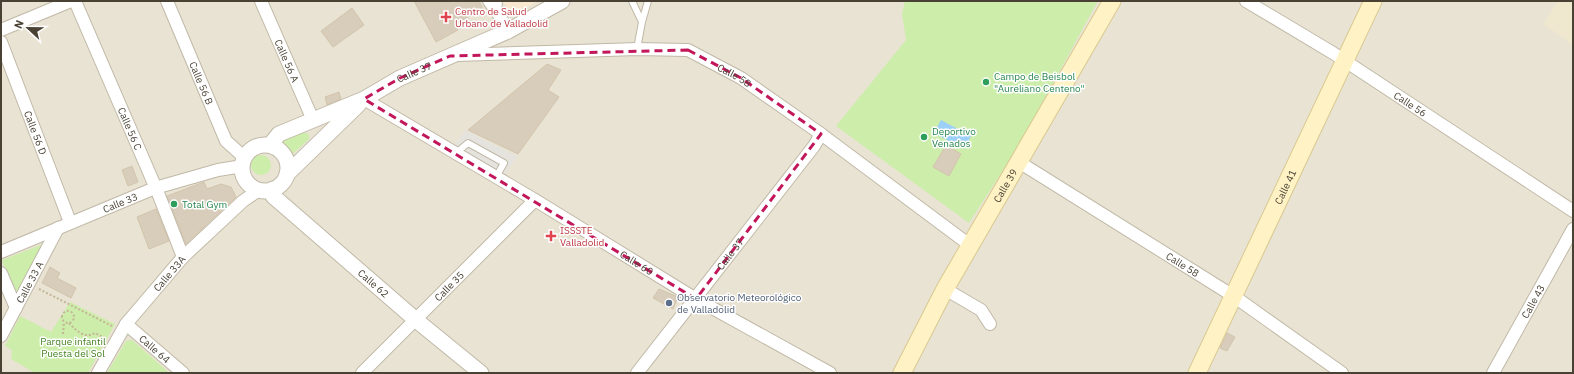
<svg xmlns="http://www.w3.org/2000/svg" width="1574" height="374" font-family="'IBM Plex Sans',sans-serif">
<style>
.residential{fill:#e9e3d3}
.commercial{fill:#f9e8cf}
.education{fill:#efe7ce}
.green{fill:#cdedaa}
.parking{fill:#e5e3de}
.water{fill:#9cd0f8}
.building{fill:#d8cdba;stroke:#d3c5ac}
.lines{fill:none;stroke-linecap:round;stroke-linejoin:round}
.service-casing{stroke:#c1b9a7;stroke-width:8}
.minor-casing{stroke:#c1b9a7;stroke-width:14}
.tertiary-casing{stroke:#c1b9a7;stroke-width:17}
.secondary-casing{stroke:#d9c890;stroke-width:19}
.path{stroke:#c4b697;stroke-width:2;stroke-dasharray:2 2;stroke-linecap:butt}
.service{stroke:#fff;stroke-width:6}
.minor{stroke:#fff;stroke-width:12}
.tertiary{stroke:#fff;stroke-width:15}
.secondary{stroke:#fff3c5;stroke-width:17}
.marked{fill:none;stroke:#c2185b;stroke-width:3;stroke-dasharray:8 5;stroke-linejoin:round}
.health-dot{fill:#e0444e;stroke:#fff;stroke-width:1.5}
.leisure-dot{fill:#2e9e5b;stroke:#fff;stroke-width:1.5}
.service-dot{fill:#5c6f8a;stroke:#fff;stroke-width:1.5}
.labels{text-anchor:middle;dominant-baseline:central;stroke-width:3;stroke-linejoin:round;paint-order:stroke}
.health-label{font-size:10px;fill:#be3a42;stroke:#fff;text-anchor:start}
.street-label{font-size:10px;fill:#484134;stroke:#fff}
.leisure-label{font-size:10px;fill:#27864d;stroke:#fff;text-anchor:start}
.service-label{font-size:10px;fill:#4e5e75;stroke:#fff;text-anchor:start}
.park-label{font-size:10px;fill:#438021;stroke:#fff}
</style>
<rect width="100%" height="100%" fill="#f5f1e6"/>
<path class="residential" d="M1 1H1573V373H1Z"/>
<path class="commercial" d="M502 1H538L513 15Z"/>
<path class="education" d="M1558 1H1573V45L1543 24Z"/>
<path class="green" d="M905 1H1098L1018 147 969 223 836 126 906 40 902 14Z
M301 132 309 134V139L287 159 278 143Z
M251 165a10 10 0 1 1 20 0a10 10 0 1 1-20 0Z
M41 245 42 246 18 290 13 291 2 260Z
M70 302 115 324 88 373H35L11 359 12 350 5 346 20 316 51 332Z
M132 340 167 371V373H107L126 341Z"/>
<path class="parking" d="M466 131 517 156 501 180 450 149Z"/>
<path class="water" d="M941 120 971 136 964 149 934 133Z"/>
<path class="building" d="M414 1H479L483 9 455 24 458 30 436 42Z
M352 8 364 25 333 47 321 31Z
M547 64 561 70 548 90 559 97 518 154 468 130Z
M339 92 341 99 327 105 325 97Z
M946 145 961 154 949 176 933 167Z
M132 166 138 182 128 186 122 170Z
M204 182 207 189 221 184 231 187 236 197 186 244 167 196Z
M156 209 169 241 149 249 137 217Z
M50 267 60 273 57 278 76 288 71 298 42 283Z
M659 289 678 297 673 309 653 298Z
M1227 333 1235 337 1227 351 1220 348Z"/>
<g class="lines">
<g class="service-casing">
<path id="service" d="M632 1 642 22 648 1
M498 12 499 1
M637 49 642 22
M456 153 468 143 504 163 496 177"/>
</g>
<g class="minor-casing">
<g id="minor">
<path id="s1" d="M75 1 158 193 183 257"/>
<path id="s2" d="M167 1 226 141 245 158"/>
<path id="s3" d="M261 1 313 120"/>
<path d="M489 1 498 13 508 31"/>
<path id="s4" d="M1246 1 1333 53 1573 211"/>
<path d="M1 30 71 1"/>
<path id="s5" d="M1 42 70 222"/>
<path id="s6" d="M457 55 637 49 688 50 741 78 821 134 971 246"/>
<path id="s7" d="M364 99 535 200 696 299 830 373"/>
<path id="s8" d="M1019 162 1235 297 1342 373"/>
<path id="s9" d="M1 252 155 188 218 170 243 166"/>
<path d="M1 273 16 308"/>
<path d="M945 289 981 310 990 324"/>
<path id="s10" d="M126 324 183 373"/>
<path id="s11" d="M1 336 58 228"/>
<path id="s12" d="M98 373 126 324 183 257 243 201 259 190"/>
<path id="s13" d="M362 373 535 200"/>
<path id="s14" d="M637 373 814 146 821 134"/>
<path id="s15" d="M1493 373 1573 229"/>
</g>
</g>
<g class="tertiary-casing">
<g id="tertiary">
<path id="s16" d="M270 145 279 134 364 99 400 78 508 31 562 1"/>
<circle cx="265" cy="168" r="23"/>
<path d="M287 174 359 104"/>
<path id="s17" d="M273 189V196L416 320 481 373"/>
</g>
</g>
<g class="secondary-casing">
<g id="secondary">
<path id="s18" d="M902 373 945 289 1112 1"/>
<path id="s19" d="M1197 373 1373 1"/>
</g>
</g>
<path class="path" d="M39 289 112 326
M62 317a6 6 0 1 1 12 0a6 6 0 1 1-12 0Z
M69 323C77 331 84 339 95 333L105 338
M63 334 64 322"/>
<use href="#service" class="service"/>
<use href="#minor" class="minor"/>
<use href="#tertiary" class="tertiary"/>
<use href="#secondary" class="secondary"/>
</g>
<path class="marked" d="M688 50 741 78 821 134 696 299 364 99 400 78 450 56Z"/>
<g class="health-dot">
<path d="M444 11h4v4h4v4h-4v4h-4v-4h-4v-4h4z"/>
<path d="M549 230h4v4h4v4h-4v4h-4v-4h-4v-4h4z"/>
</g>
<g class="leisure-dot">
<circle cx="986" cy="82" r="4"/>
<circle cx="924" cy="137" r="4"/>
<circle cx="174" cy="204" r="4"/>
</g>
<circle class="service-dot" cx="669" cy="303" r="4"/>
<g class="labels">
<g class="health-label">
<text x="455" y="11">Centro de Salud<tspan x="455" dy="12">Urbano de Valladolid</tspan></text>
<text x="560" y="230">ISSSTE<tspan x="560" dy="12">Valladolid</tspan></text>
</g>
<g class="street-label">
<text stroke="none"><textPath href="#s3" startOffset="65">Calle 56 A</textPath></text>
<text stroke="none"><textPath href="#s16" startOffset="163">Calle 37</textPath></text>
<text stroke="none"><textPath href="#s6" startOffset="284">Calle 58</textPath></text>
<text stroke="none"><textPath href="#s2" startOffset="89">Calle 56 B</textPath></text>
<text stroke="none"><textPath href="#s4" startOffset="194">Calle 56</textPath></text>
<text stroke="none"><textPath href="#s1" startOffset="139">Calle 56 C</textPath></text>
<text stroke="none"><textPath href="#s5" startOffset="97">Calle 56 D</textPath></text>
<text stroke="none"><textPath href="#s18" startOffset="214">Calle 39</textPath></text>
<text stroke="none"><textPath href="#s19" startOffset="206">Calle 41</textPath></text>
<text stroke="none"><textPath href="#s9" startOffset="129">Calle 33</textPath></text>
<text stroke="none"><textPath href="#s14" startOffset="151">Calle 37</textPath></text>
<text stroke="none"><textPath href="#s7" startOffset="318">Calle 60</textPath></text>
<text stroke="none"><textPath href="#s8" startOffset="193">Calle 58</textPath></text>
<text stroke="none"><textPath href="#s12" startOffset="123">Calle 33A</textPath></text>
<text stroke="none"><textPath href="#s11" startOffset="61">Calle 33 A</textPath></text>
<text stroke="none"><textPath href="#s17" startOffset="140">Calle 62</textPath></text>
<text stroke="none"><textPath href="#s13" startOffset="123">Calle 35</textPath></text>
<text stroke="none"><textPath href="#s15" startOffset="82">Calle 43</textPath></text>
<text stroke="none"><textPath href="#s10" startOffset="38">Calle 64</textPath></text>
</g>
<g class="leisure-label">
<text x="994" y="76">Campo de Beisbol<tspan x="994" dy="12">"Aureliano Centeno"</tspan></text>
<text x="932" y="131">Deportivo<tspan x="932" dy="12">Venados</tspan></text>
<text x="182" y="204">Total Gym</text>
</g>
<g class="service-label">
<text x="677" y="297">Observatorio Meteorológico<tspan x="677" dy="12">de Valladolid</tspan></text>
</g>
<g class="park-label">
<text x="73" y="341">Parque infantil<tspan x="73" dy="12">Puesta del Sol</tspan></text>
</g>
</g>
<rect width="1574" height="374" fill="none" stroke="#484134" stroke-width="4"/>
<g transform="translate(28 28) rotate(292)" stroke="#ffffff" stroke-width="3" paint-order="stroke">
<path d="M0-3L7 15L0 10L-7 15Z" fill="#484134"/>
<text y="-6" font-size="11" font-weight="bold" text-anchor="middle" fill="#484134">N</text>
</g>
</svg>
